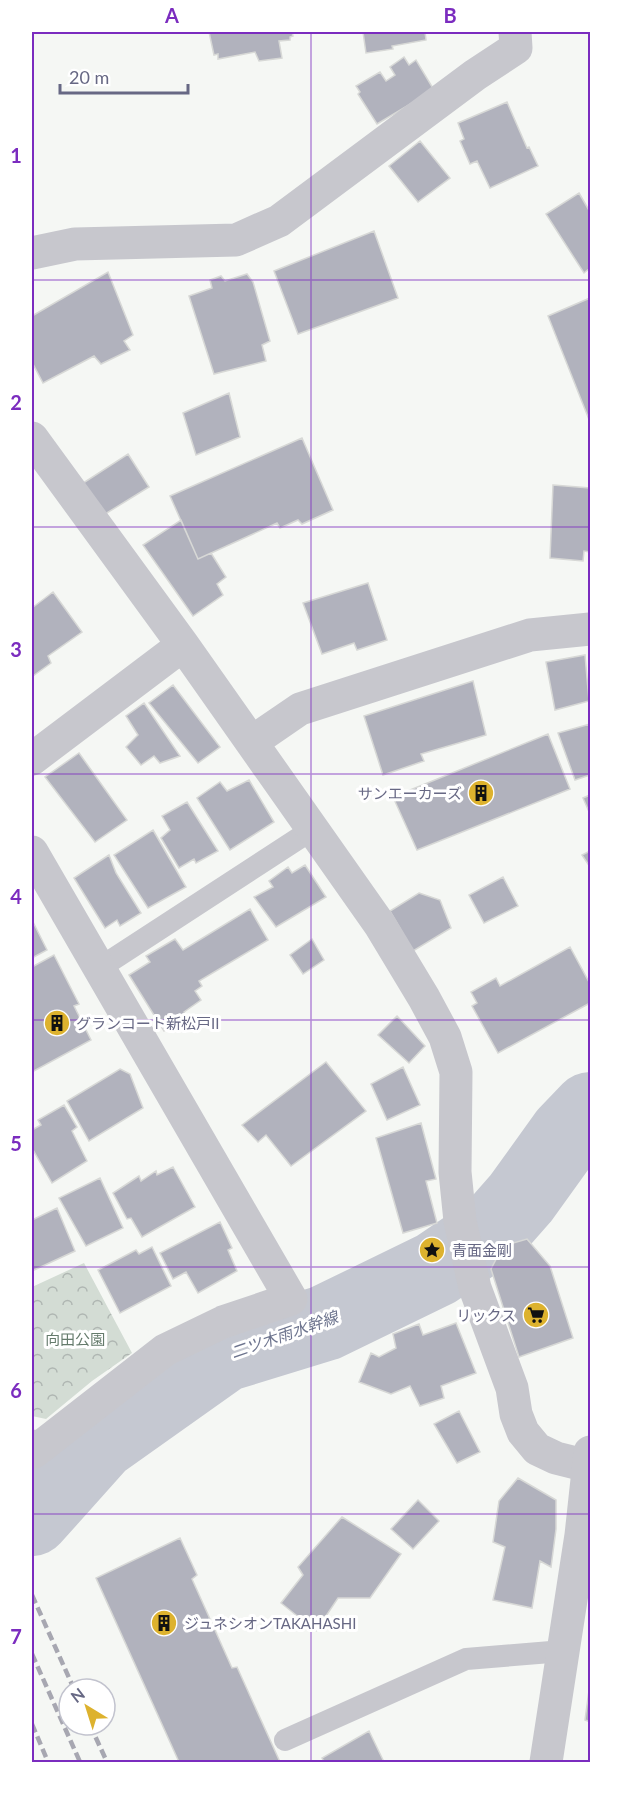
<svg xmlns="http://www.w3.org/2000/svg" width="622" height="1794" font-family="Lato,'Noto Sans JP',sans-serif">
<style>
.forest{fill:url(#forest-crowns)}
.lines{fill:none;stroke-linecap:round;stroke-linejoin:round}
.river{stroke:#c5c8d1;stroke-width:76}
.building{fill:#b1b2bd;stroke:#d7d8d6;stroke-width:1.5}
.service{stroke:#c7c7cd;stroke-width:22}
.minor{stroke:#c7c7cd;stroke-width:33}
.tertiary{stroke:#c7c7cd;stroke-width:33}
.rail{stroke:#a7a7b1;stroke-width:4.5;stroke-dasharray:9 4.5;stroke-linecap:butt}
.grid{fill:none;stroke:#7b2cbf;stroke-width:1.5;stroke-opacity:0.55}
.labels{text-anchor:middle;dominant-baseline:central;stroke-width:6;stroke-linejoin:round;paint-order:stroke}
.poi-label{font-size:15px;fill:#676884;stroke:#fff;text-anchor:start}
.park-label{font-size:15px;fill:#657b6c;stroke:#fff}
.water-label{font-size:16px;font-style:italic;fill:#6d748e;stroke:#fff}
.neatline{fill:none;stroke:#7b2cbf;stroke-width:2}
.grid-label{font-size:20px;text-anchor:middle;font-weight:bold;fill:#7b2cbf}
</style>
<defs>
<pattern id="forest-crowns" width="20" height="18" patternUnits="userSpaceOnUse" patternTransform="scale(1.5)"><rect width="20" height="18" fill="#d3dcd4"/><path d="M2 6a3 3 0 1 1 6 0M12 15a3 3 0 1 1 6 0" fill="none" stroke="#afb6b2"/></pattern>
</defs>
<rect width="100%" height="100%" fill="#f5f7f4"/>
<path class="forest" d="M84 1263 132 1353 92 1381 46 1419 32 1416V1287Z"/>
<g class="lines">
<path class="river" d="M32 1518 100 1442 224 1354 325 1323 436 1269 492 1231 521 1198 567 1134 590 1110"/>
</g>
<path class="building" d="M209 32H292L293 36 290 37V40L279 41 282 58 259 61 255 52 218 59V54L214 55Z
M363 32H425L426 40 392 46 393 49 366 53Z
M404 57 409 65 416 60 434 90 377 124 358 94 360 92 356 86 380 72 386 81 395 75 390 67Z
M507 102 527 148 529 147 538 166 490 188 477 161 470 164 460 141 464 139 458 123Z
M420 141 450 178 418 202 389 166Z
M579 193 590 212V268L584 273 546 214Z
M374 231 398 298 298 334 274 271Z
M108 272 133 335 124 341 130 350 101 364 94 356 43 383 32 362V316Z
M247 274 253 282 270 341 262 345 266 361 214 374 189 296 212 288 210 280 221 276 225 281Z
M590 298V422L548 316Z
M229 393 240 437 196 455 183 413Z
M302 438 333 510 302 524 298 520 280 528 277 523 198 559 170 496Z
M128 454 149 487 97 519 77 487Z
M553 485 590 488V552L584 551 583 561 550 558Z
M181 520 198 559 211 553 226 577 217 584 223 595 193 616 143 545Z
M368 583 387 640 357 650 354 643 322 654 303 603Z
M53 592 82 632 48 656 51 663 33 676 32 674V608Z
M585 655 589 701 555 710 546 662Z
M473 681 486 735 421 754 424 761 383 775 364 716Z
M173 685 220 747 198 763 149 703Z
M144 703 180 756 160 763 154 756 141 765 126 747 138 735 126 716Z
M590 724V775L575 780 558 733Z
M548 734 570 789 417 850 393 797Z
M79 753 127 820 95 842 45 777Z
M249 780 274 822 230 850 197 798 220 782 227 791Z
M590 795V814L583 798Z
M187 802 218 851 196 863 194 859 179 868 161 838 170 830 162 816Z
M153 830 186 887 148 908 114 855Z
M590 851V867L582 855Z
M109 855 116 873 141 913 120 926 117 920 105 928 74 878Z
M305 865 326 897 276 927 254 897 273 887 269 881 288 867 292 873Z
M503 877 518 906 484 923 469 895Z
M419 893 440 900 451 928 413 951 390 911Z
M250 909 268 940 199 981 202 986 195 991 201 1000 184 1012 186 1017 164 1031 129 975 150 962 146 956 175 939 183 950Z
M32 920 47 950 32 958Z
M312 939 324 960 303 974 290 955Z
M570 947 590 984V1003L498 1053 472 1006 477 1003 471 992 496 978 500 986Z
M54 955 79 1004 74 1006 91 1040 32 1072V967Z
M397 1016 425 1046 409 1063 378 1035Z
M326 1062 366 1111 291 1166 266 1135 258 1142 242 1125Z
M403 1067 420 1105 387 1120 371 1084Z
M120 1069 130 1074 143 1108 89 1141 67 1101Z
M64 1105 77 1127 72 1131 87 1161 52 1183 32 1148V1130L41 1125 38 1120Z
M421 1123 436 1179 426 1181 437 1223 403 1233 376 1138Z
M173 1167 195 1207 142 1237 131 1218 127 1219 113 1193 139 1176 141 1181 156 1171 157 1175Z
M100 1178 123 1228 86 1246 59 1198Z
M57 1208 75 1251 32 1271V1220Z
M220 1222 232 1248 228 1250 237 1271 198 1293 186 1272 173 1279 160 1253Z
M527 1239 550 1266 573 1338 519 1357 491 1269 503 1246Z
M152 1247 171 1286 120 1313 98 1270 136 1250 139 1254Z
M456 1323 476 1373 441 1386 444 1398 420 1406 410 1386 391 1394 359 1382 371 1353 379 1357 396 1348 393 1334 419 1324 423 1335Z
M459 1411 480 1452 457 1463 434 1424Z
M518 1478 556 1500V1529L551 1567 540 1561 532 1608 493 1600 505 1547 493 1542 499 1501Z
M418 1500 439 1521 413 1549 391 1529Z
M342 1517 401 1554 370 1598H338L316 1631 281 1603 303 1575 298 1567Z
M180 1538 197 1575 192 1579 232 1668 237 1667 280 1762H179L96 1578Z
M590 1683V1722L585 1720Z
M369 1731 384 1762H324L322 1758Z"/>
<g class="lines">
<path class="service" d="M98 969 313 829
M285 1740 466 1659 563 1651"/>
<path class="minor" d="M32 253 75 244 236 240 279 221 475 75 516 48 515 32
M32 438 183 645 380 925 424 998 445 1037 456 1072 455 1172 460 1221 475 1288 512 1388 516 1414 523 1432 537 1449 556 1458 588 1466
M252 742 300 709 530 635 590 629
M32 759 183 645
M32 852 291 1299 223 1322 165 1350 34 1452 32 1446"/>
<path class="tertiary" d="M546 1762 581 1535 590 1452"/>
<path class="rail" d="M32 1595 74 1689
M32 1654 80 1762
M32 1724 48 1762
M90 1725 107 1762"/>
</g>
<path class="grid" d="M311 32V1762M32 280H590M32 527H590M32 774H590M32 1020H590M32 1267H590M32 1514H590"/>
<defs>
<g id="building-disc" transform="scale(1.35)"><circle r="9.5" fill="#ddb22e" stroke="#fff"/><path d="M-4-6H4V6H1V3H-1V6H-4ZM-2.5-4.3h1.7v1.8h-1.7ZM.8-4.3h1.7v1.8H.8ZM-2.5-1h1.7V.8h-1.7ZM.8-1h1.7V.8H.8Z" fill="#111"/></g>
<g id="sight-disc" transform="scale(1.35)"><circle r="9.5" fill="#ddb22e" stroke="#fff"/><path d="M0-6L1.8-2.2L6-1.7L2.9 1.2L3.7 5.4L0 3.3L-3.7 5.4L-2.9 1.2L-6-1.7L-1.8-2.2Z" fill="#111"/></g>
<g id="supermarket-disc" transform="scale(1.35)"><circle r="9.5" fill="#ddb22e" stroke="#fff"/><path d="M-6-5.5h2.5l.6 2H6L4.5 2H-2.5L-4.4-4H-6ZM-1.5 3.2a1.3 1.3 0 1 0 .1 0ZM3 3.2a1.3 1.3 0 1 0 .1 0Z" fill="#111"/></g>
</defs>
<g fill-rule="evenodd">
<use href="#building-disc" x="481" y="793"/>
<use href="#building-disc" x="57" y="1023"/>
<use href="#sight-disc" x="432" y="1250"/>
<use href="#supermarket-disc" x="536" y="1315"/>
<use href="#building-disc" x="164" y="1623"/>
</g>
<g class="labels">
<g class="poi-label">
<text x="462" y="793" text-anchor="end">サンエーカーズ</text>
<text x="76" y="1023">グランコート新松戸II</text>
<text x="452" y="1250">青面金剛</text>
<text x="516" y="1315" text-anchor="end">リックス</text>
<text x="184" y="1623">ジュネシオンTAKAHASHI</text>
</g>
<g class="park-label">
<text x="75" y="1339">向田公園</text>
</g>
<g class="water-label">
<text transform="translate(284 1334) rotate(-19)">二ツ木雨水幹線</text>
</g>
</g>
<rect width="622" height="1794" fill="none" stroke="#ffffff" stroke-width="66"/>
<g transform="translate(87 1707) rotate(322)"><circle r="28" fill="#ffffff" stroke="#c2c3ce" stroke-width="1.5"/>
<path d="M0-4.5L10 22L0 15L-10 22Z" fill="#ddb22e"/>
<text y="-9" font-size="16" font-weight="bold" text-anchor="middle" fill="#676884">N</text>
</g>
<path d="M60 84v9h128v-9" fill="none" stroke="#676884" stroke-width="3"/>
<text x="69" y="84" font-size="18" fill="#676884" stroke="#ffffff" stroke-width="4.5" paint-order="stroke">20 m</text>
<rect x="33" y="33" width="556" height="1728" class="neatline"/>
<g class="grid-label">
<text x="172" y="23">A</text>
<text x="450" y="23">B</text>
<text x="16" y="163">1</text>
<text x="16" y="410">2</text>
<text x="16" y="657">3</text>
<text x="16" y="904">4</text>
<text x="16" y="1151">5</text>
<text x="16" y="1398">6</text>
<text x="16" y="1644">7</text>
</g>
</svg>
